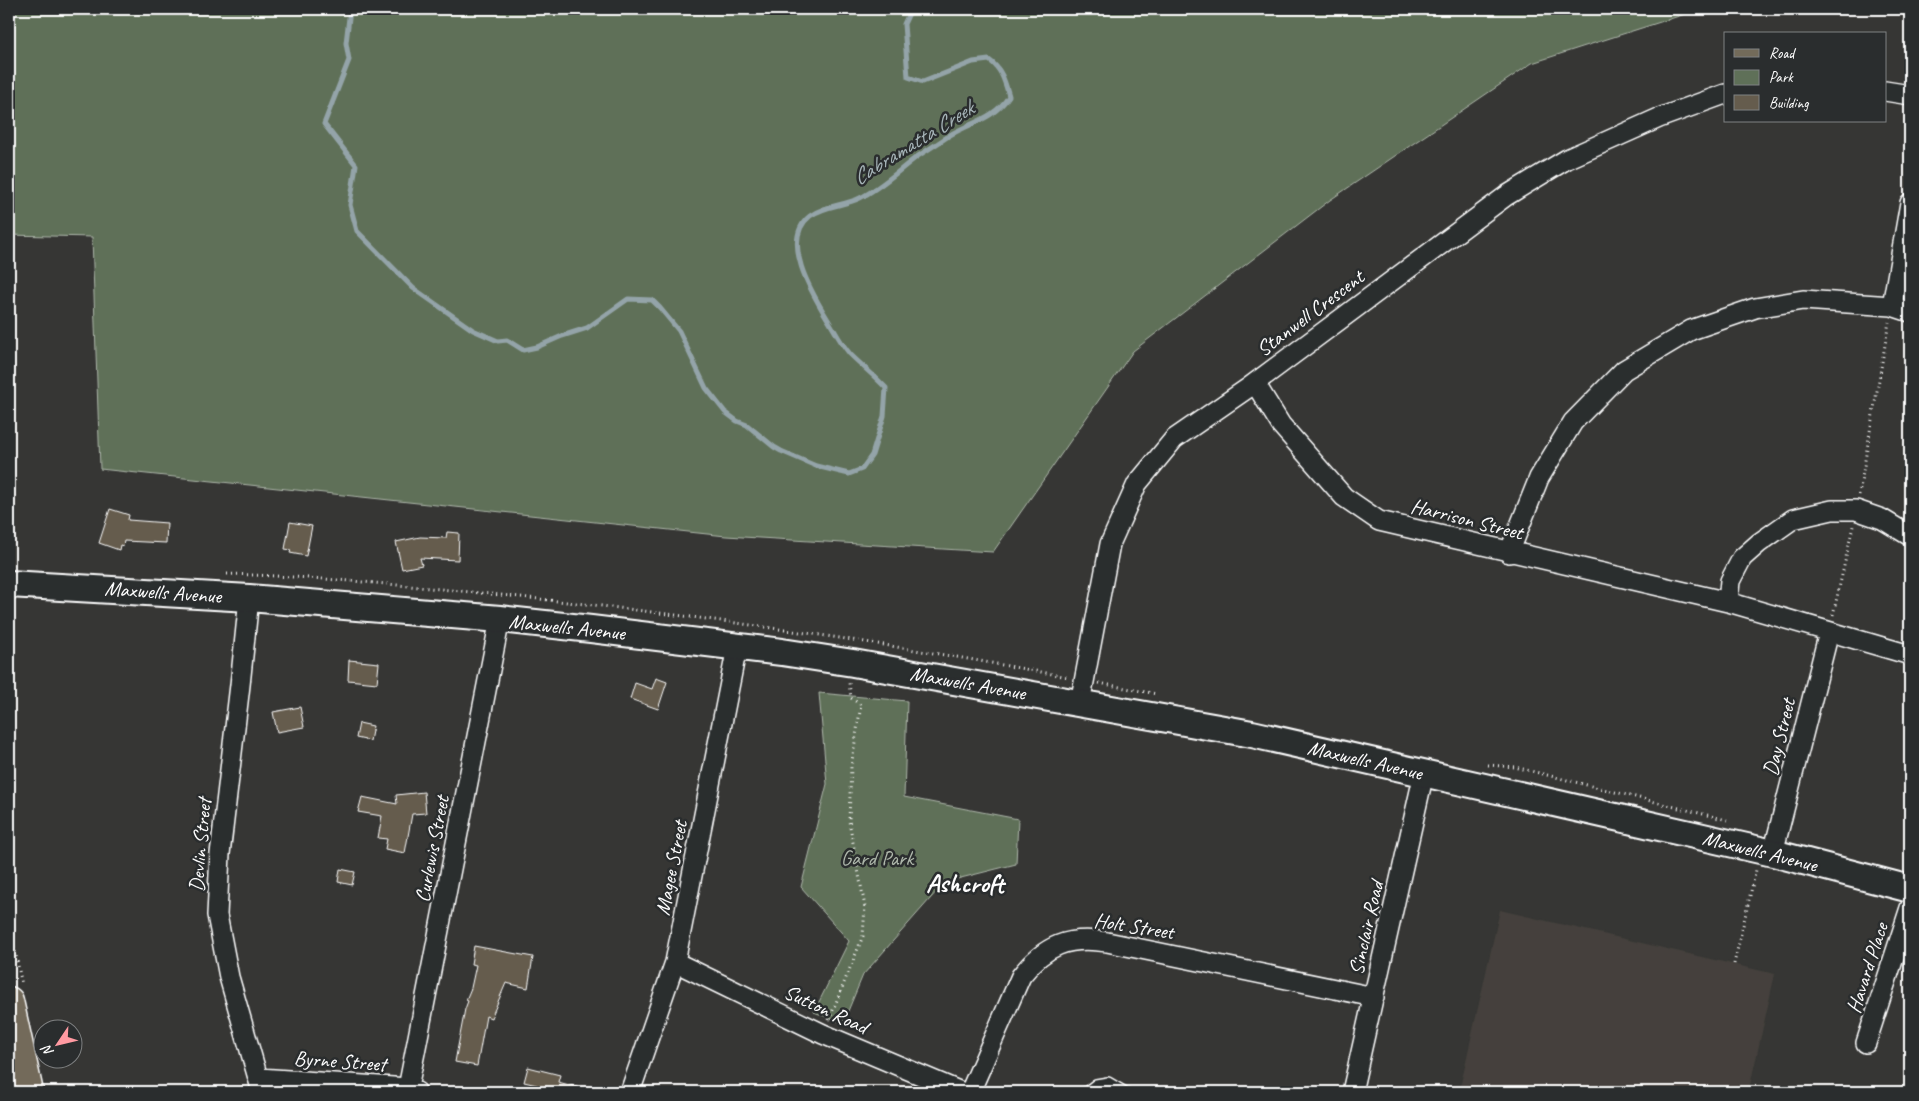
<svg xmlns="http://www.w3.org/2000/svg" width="1919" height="1101" font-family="Caveat,sans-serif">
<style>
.built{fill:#44413c}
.green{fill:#5f7058;stroke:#afb8ac}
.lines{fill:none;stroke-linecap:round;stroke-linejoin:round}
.stream{stroke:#94a4a9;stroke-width:5}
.building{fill:#655c4d;stroke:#fff}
.lane-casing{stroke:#fff;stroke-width:12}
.street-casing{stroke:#fff;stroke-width:22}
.secondary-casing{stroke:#fff;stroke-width:30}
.primary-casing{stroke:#fff;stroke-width:31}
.path{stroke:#fff;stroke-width:3;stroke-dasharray:1 4;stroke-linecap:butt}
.lane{stroke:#2a2d2e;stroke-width:9}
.street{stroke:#2a2d2e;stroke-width:19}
.secondary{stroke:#2a2d2e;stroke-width:26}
.primary{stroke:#736b5a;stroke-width:28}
.labels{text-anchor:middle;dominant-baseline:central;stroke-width:5;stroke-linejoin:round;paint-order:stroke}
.street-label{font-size:21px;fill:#fff;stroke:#2a2d2e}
.park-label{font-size:21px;fill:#afb8ac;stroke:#2a2d2e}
.water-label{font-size:22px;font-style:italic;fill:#a6b4b8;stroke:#2a2d2e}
.district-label{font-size:26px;font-weight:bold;fill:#fff;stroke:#2a2d2e}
</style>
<rect width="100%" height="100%" fill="#363634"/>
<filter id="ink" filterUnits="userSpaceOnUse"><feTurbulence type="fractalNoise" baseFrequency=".02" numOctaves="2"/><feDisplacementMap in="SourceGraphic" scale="10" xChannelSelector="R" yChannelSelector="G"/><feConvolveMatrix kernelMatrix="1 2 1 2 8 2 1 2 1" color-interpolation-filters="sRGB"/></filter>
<g filter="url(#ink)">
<path class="built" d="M1500 910 1775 974 1749 1090 1751 1092H1459Z"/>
<path class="green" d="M9 9H1701L1532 63 1330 200 1133 351 993 552 726 536 100 469 92 237 9 235Z
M819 693 907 701 904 797 1018 819 1016 864 945 882 863 975 843 1023 814 1012 849 941 801 887 827 784Z"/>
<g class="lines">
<path class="stream" d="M350 9 346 43 349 60 324 124 356 165 350 205 357 231 413 288 473 330 498 341 507 340 523 350 537 347 562 336 587 328 628 299 652 300 660 308 679 331 706 388 725 412 737 421 747 425 774 447 781 451 816 466 849 474 862 469 872 455 884 416 886 388C875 376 862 366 850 354 842 345 836 333 830 323 815 298 778 241 810 216 825 205 844 206 860 198 882 187 899 170 918 156 929 149 940 142 950 135 972 122 994 119 1009 96 1005 82 1002 69 989 60L973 62 923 82 908 77 904 24 911 9"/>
</g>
<path class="building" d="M110 509 129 515 128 520 167 523 166 543 124 541 123 546 120 545 119 550 99 543Z
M290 522 312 526 306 556 290 553 291 550 285 549Z
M447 532 459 533 458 560 420 558 422 565 402 569 396 542 420 537 446 538Z
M349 660 379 663 377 683 348 680Z
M656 678 667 682 658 709 630 699 635 683 652 689Z
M300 707 304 727 277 732 273 712Z
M359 723 373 726 370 741 356 738Z
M424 792 426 813 412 814 405 853 385 849 387 839 378 838 382 816 358 812 362 797 397 804 396 795Z
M340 869 355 872 352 885 338 882Z
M474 946 533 957 528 988 506 983 491 1018 486 1016 477 1066 455 1062 465 1009 468 1001 466 1000 471 988 476 965 471 964Z
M528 1067 560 1075 558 1082 581 1088 580 1092H535L537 1085 524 1082Z"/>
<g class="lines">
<g class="lane-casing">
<path id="lane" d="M1086 1092 1096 1084 1108 1082 1125 1092"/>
</g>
<g class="street-casing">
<path id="street" d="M1885 91 1910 95
M1892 306 1910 203
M1255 383 1281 425 1344 497 1379 521 1728 602 1910 655
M1509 553 1539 478 1573 422 1624 370 1691 330 1755 308 1803 300 1892 306 1910 312
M249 598 240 685 220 854 217 915 229 977 262 1092
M1728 602 1730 581 1742 558 1759 543 1793 519 1832 510H1856L1882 519 1910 536
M1080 703 1110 544 1137 484 1174 439 1248 388 1506 196 1567 159 1659 118 1725 94
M1773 853 1829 632
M675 962 823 1034 961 1092
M1866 1043 1910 908
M259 1078 408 1088 417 1092
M408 1088 500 619
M630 1092 675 962 737 647
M970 1092 1021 976C1045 945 1068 936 1107 942L1374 997
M1352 1092 1424 773"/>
</g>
<g class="secondary-casing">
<path id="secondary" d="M9 584 249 598 500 619 591 629 782 652 853 663 1252 734 1773 853 1910 889"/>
</g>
<g class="primary-casing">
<path id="primary" d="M9 1001 29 1092"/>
</g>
<path class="path" d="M1859 495 1889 322
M227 574C325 577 422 587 520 597 704 616 887 643 1068 677
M1833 615 1853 526
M1099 683 1157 694
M1488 765 1515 767 1727 820
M9 922 22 985
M1734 964 1756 870
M829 1020 863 936 865 907 849 821 851 767 861 705 851 698 849 683"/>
<use href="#lane" class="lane"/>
<use href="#street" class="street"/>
<use href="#secondary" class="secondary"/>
<use href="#primary" class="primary"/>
</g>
</g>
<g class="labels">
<g class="street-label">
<text transform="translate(1310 313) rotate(-37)">Stanwell Crescent</text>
<text transform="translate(1467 519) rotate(14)">Harrison Street</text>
<text transform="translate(163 592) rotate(4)">Maxwells Avenue</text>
<text transform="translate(567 627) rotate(6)">Maxwells Avenue</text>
<text transform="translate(968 683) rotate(10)">Maxwells Avenue</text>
<text transform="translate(1779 737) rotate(-76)">Day Street</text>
<text transform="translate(1365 760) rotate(13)">Maxwells Avenue</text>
<text transform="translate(200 845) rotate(-85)">Devlin Street</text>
<text transform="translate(432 849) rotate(-79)">Curlewis Street</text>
<text transform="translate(1760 851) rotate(14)">Maxwells Avenue</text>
<text transform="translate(671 868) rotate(-79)">Magee Street</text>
<text transform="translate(1134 926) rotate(9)">Holt Street</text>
<text transform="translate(1366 928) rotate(-77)">Sinclair Road</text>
<text transform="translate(1867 968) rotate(-72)">Havard Place</text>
<text transform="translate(826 1009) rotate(25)">Sutton Road</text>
<text transform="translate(340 1061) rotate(4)">Byrne Street</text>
</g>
<g class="park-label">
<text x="877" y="858">Gard Park</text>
</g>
<g class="water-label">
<text transform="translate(913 143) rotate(-32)">Cabramatta Creek</text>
</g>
<g class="district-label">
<text x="965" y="883">Ashcroft</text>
</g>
</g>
<rect width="1919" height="1101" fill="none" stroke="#2a2d2e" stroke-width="30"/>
<rect x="15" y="15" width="1889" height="1071" fill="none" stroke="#fff" stroke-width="2" filter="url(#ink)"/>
<rect x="1724" y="32" width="162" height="90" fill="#2a2d2e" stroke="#7f8182"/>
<rect x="1734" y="49" width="25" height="8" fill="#736b5a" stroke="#7f8182"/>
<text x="1769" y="58" font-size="15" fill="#ffffff">Road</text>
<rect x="1734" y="70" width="25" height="15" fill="#5f7058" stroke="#7f8182"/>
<text x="1769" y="82" font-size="15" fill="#ffffff">Park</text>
<rect x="1734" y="95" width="25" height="15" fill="#655c4d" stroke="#7f8182"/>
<text x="1769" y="108" font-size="15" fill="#ffffff">Building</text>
<g transform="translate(58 1044) rotate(235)"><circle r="24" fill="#2a2d2e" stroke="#7f8182"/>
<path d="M0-4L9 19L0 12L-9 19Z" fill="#ff9aa2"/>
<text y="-8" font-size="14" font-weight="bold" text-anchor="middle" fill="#ffffff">N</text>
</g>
</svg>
